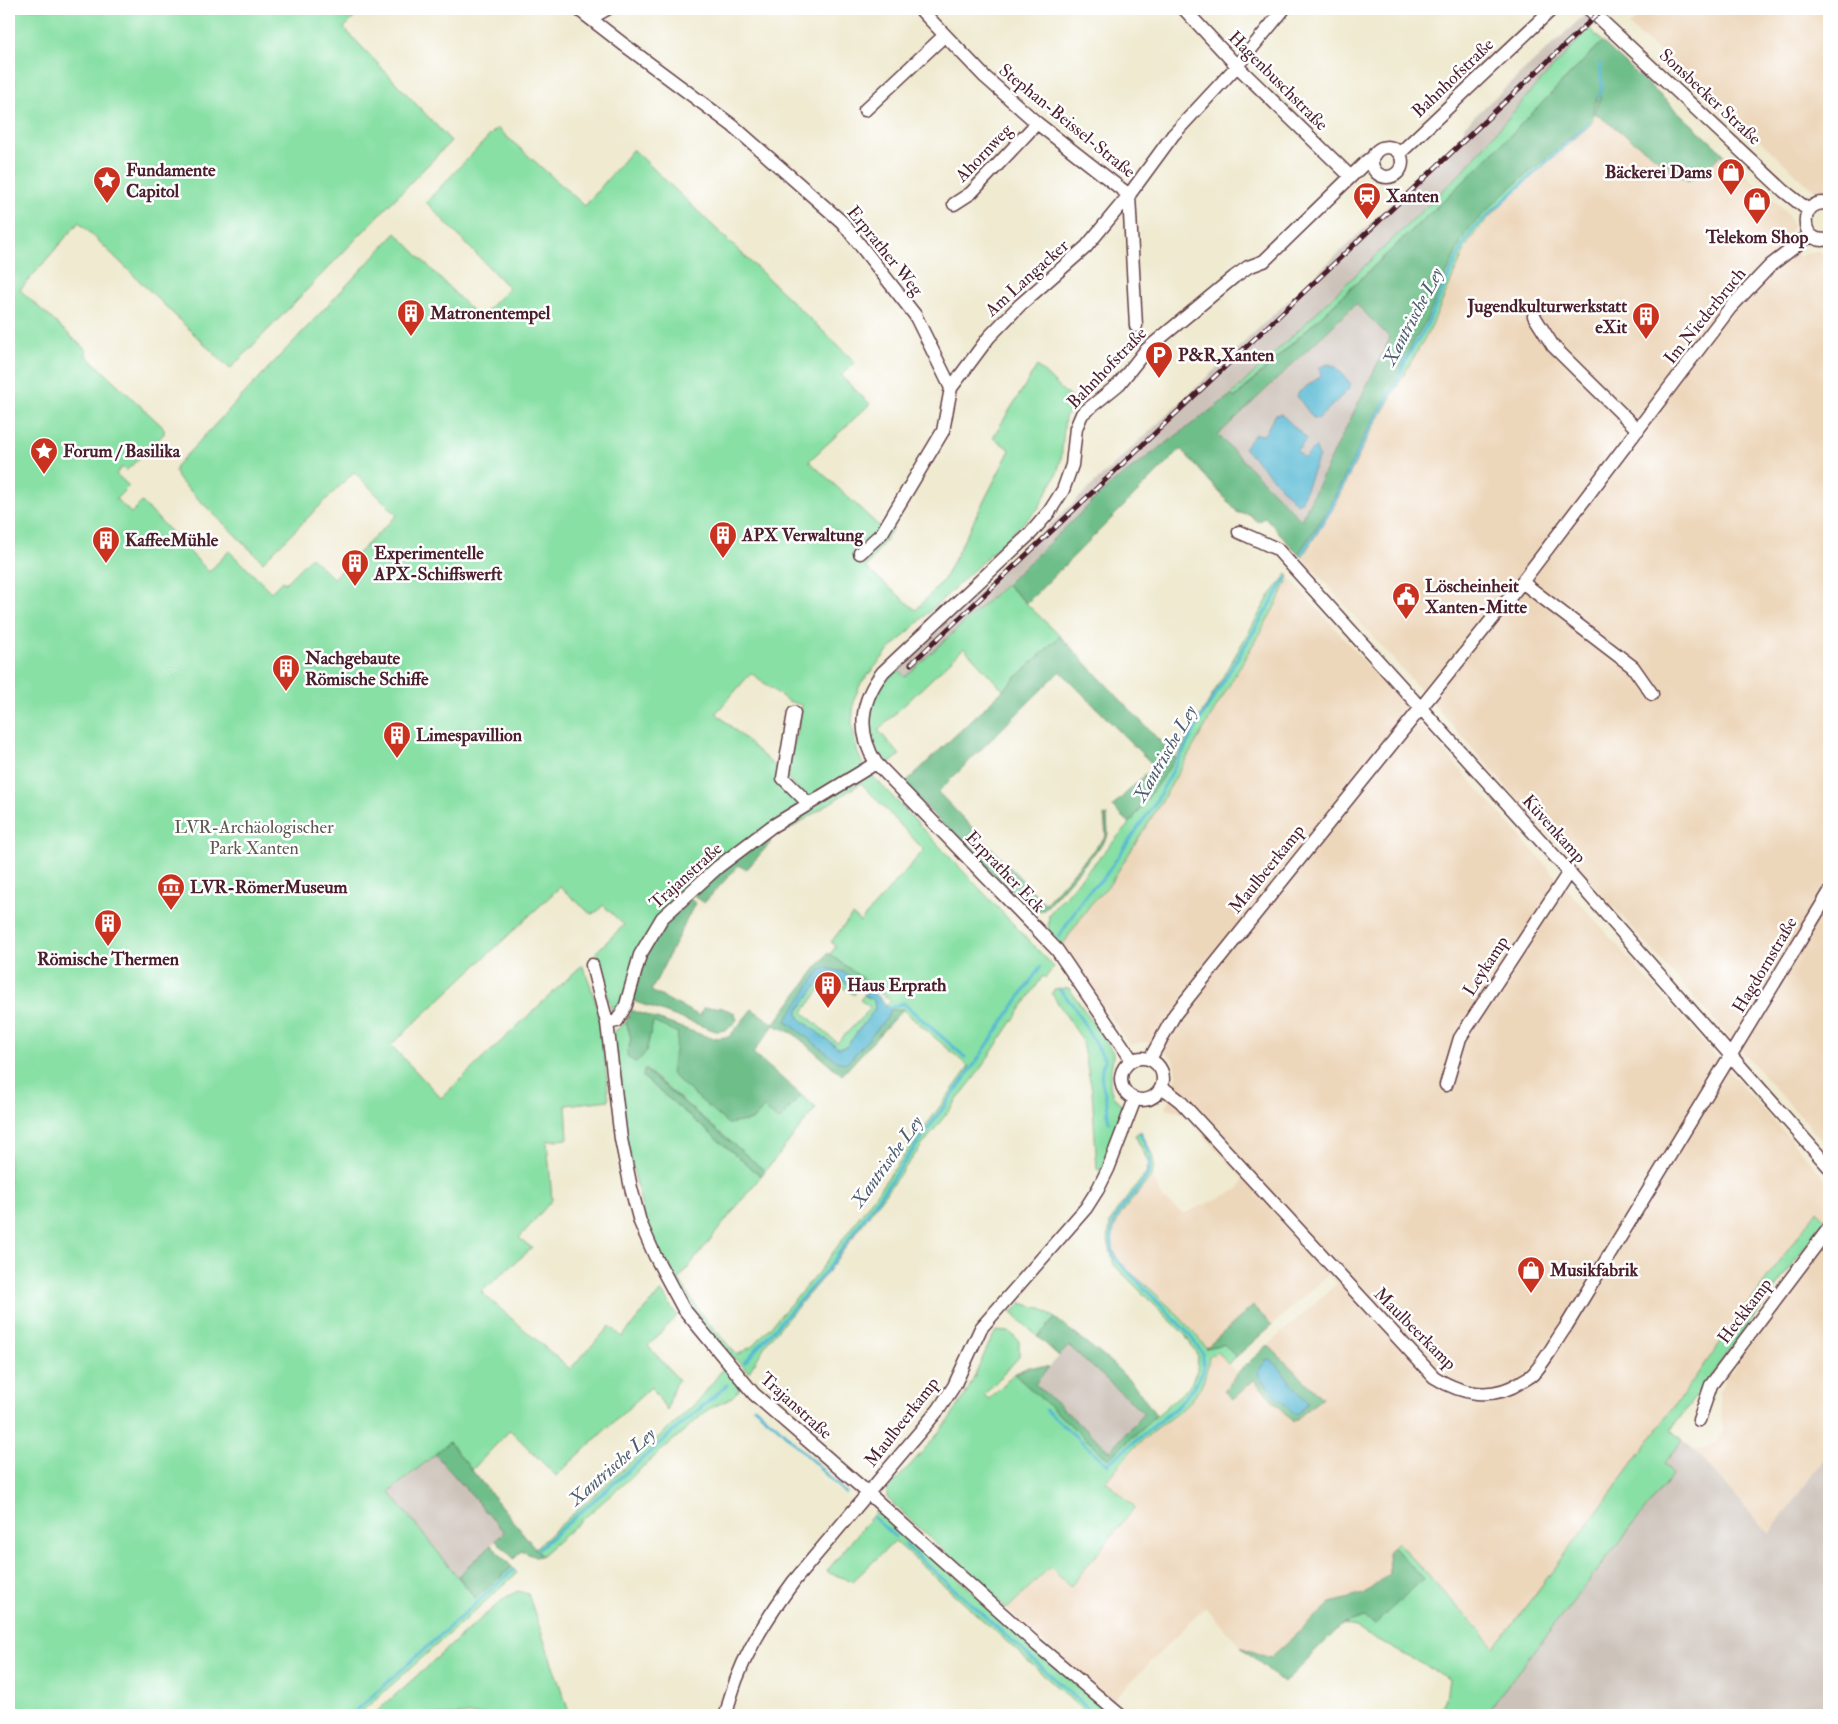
<svg xmlns="http://www.w3.org/2000/svg" width="1838" height="1724" font-family="'IM FELL Double Pica',serif">
<style>
.built{fill:#edd7bb}
.industrial{fill:#ccc2b9}
.green{fill:#88e0a5;stroke:#698068}
.forest{fill:#6ebe8a;stroke:#5c6e5a;fill-rule:evenodd}
.water{fill:#55b8d3;stroke:#506c7f}
.lines{fill:none;stroke-linecap:round;stroke-linejoin:round}
.stream{stroke:#55b8d3;stroke-width:3}
.minor-casing{stroke:#633d44;stroke-width:15}
.minor{stroke:#fff;stroke-width:12}
.rail-casing{stroke:#4a1f2b;stroke-width:5}
.rail{stroke:#fff;stroke-width:3;stroke-dasharray:9;stroke-linecap:butt}
.labels{text-anchor:middle;dominant-baseline:central;stroke-width:5;stroke-linejoin:round;paint-order:stroke}
.street-label{font-size:18px;fill:#4a1f2b;stroke:#fff}
.poi-label{font-size:18px;font-weight:bold;fill:#4a1f2b;stroke:#fff;text-anchor:start}
.park-label{font-size:18px;fill:#5d5950;stroke:#fff}
.water-label{font-size:19px;font-style:italic;fill:#4e5c6e;stroke:#fff}
</style>
<rect width="100%" height="100%" fill="#fff"/>
<filter id="ink" filterUnits="userSpaceOnUse"><feTurbulence type="fractalNoise" baseFrequency=".02" numOctaves="2"/><feDisplacementMap in="SourceGraphic" scale="10" xChannelSelector="R" yChannelSelector="G"/><feConvolveMatrix kernelMatrix="1 2 1 2 8 2 1 2 1" color-interpolation-filters="sRGB"/></filter>
<filter id="wash" filterUnits="userSpaceOnUse"><feTurbulence type="fractalNoise" baseFrequency=".0096" numOctaves="4" result="noise"/><feDisplacementMap in="SourceGraphic" scale="20" xChannelSelector="R" yChannelSelector="G"/><feGaussianBlur stdDeviation="1.12" result="paint"/><feColorMatrix in="noise" values="0 0 0 0 0 0 0 0 0 0 0 0 0 0 0 0 0 1.4 0 .05"/><feComposite in="paint" operator="in"/></filter>
<g filter="url(#wash)">
<rect width="100%" height="100%" fill="#efead0"/>
<path class="built" d="M1645 9H1829V191H1817L1808 185 1704 89 1629 26Z
M1595 113 1688 181 1724 154 1787 213 1792 225 1788 242 1799 257 1808 252H1816L1823 254 1829 261V1149L1302 557 1332 510 1367 439 1431 327 1467 245 1477 230 1512 194 1591 124Z
M1289 577 1829 1183V1214L1825 1220 1816 1210 1595 1515 1494 1648 1397 1542 1388 1552 1389 1574 1364 1594 1331 1603 1270 1658 1241 1647 1205 1607 1111 1702 1007 1609 1050 1566 1070 1587 1135 1508 1106 1482 1144 1438 1181 1412 1198 1390 1207 1372 1209 1356 1217 1352 1237 1373 1337 1283 1329 1274 1272 1325 1253 1306 1206 1348 1189 1326 1119 1261 1112 1240 1114 1228 1132 1197 1152 1175 1163 1199 1183 1214 1239 1189 1243 1179 1185 1114 1165 1107 1175 1088 1176 1073 1173 1060 1157 1044 1142 1042 1130 1045 1061 947 1090 905 1110 884 1160 804 1276 605Z
M1829 1236V1452L1769 1534 1692 1448 1704 1449 1716 1443 1722 1432 1719 1391 1725 1380Z"/>
<path class="industrial" d="M1594 9H1609L1533 89 1462 172 1231 395 1111 484 905 678 897 669 1464 135V126L1580 19Z
M1357 304 1390 337 1301 521 1218 435Z
M1069 1346 1144 1413 1110 1451 1034 1383Z
M1682 1440 1692 1448 1769 1534 1829 1452V1715H1484L1673 1474 1664 1465Z
M435 1454 505 1532 458 1576 389 1493Z"/>
<path class="green" d="M9 9H363L344 28 451 141 230 369 79 222 20 290 86 350V355L164 428V434L126 471 122 467 116 474 129 486 116 499 131 513 142 502 209 572 229 551 271 592 282 581 285 583 311 557 333 578 397 515 354 472 263 562 178 479 175 472 176 466 396 233 479 318 509 288 426 202 497 128 585 206 633 149 855 362 841 376 870 404 809 461 878 525 893 529 866 568 916 610 944 579 1010 450 993 437 1037 366 1077 404 1065 417 1061 459 1057 473 1038 509 890 649 861 683 854 699 852 725 857 751 864 767 808 800 787 778C790 753 799 730 802 705L788 701 751 673 716 713 778 769 781 776 777 781 799 802V806L735 847 699 876 666 907 616 1015 612 1013 596 952 624 925 603 905 597 912 591 914 560 887 391 1045 441 1098 582 965C602 1006 604 1056 609 1100L566 1105 568 1139 547 1141 552 1200 519 1238 532 1248 481 1292 570 1369 610 1326 622 1337 661 1291 677 1316 648 1346 679 1380 675 1384 667 1410 651 1387 556 1476 510 1430 472 1470 449 1443 389 1492 475 1598 512 1567 517 1573 358 1715H9Z
M1590 28 1602 42 1479 167 1234 398 1231 395 1462 172 1533 89Z
M1600 61 1603 88 1591 124 1512 194 1477 230 1467 245 1431 327 1367 439 1332 510 1302 557 1298 554 1328 510 1365 435 1398 378 1413 342 1426 320 1462 239 1471 226 1508 190 1589 122 1601 87 1599 63Z
M1287 574 1289 577 1276 605 1160 804 1110 884 1090 905 1061 947 1048 934 1049 914 1130 823 1176 758 1269 597Z
M1006 584 1060 636 1003 690 964 648 878 730 900 755 890 763 881 761C869 740 862 713 875 690 879 682 889 674 895 667L905 677Z
M869 772 1054 967 1045 978 1043 976 977 1074 881 1199 826 1274 768 1341 749 1372 734 1358 732 1359 692 1314 648 1233 625 1135 613 1033 626 1022 631 1038 627 1056 646 1052 653 1021 678 1033 779 1121 801 1095 816 1108 765 1171 645 1069 643 1077 761 1176 679 1279 701 1314 737 1355 754 1345 818 1273 969 1067 903 1010H890L886 1006 891 1001 830 955 836 946 831 942 852 915 860 922 924 850 861 783 784 833 782 826Z
M826 973H831L857 990 854 995 829 977 803 1012 837 1043 871 1008 860 1000 864 995 874 1001 875 1009 846 1047 838 1048 799 1018 798 1011Z
M1069 988 1113 1052C1113 1073 1102 1089 1122 1105L1113 1139 1101 1171 1097 1169 1092 1090 1081 1038 1052 994 1054 989Z
M1141 1131C1145 1141 1153 1153 1154 1163 1158 1187 1092 1218 1119 1261 1126 1270 1139 1279 1148 1287 1169 1306 1189 1325 1206 1348L1224 1344 1236 1357 1228 1364 1217 1352 1209 1356C1204 1404 1176 1411 1145 1438 1130 1450 1118 1467 1106 1481L1135 1507 1070 1587 1050 1567 1007 1609 887 1498V1490C914 1460 944 1432 964 1397 976 1377 983 1353 996 1331L1009 1332 1019 1341V1357L984 1395 989 1399 1014 1374 1108 1459 1190 1386 1197 1370 1198 1356 1185 1335 1114 1265 1108 1240 1110 1223 1116 1212 1146 1173 1149 1163 1135 1135Z
M1817 1210 1825 1220 1671 1430 1682 1440 1664 1464 1673 1474 1484 1715H1438L1446 1698 1449 1679 1356 1628 1342 1625 1364 1618 1423 1579 1393 1546 1397 1542 1495 1647 1595 1515Z
M1021 1303 1040 1308 1055 1318 1038 1337 1012 1313Z
M725 1366 738 1380 739 1390 730 1399 709 1409 541 1556 535 1548 679 1419 700 1399Z
M879 1508 1112 1715H1088L895 1541 853 1581 826 1572Z
M518 1591 528 1594 570 1715H373L469 1629 506 1597Z"/>
<path class="forest" d="M1602 42 1724 154 1688 181 1595 113 1603 88 1600 62 1601 87 1589 122 1508 190 1471 226 1462 239 1426 321 1413 342 1398 378 1365 435 1328 510 1298 554 1265 517 1258 522 1249 514 1238 513 1181 449 1027 603 1006 584 1111 484 1231 395 1235 398 1479 167ZM1356 304 1390 338 1301 520 1218 435Z
M1060 636 1176 758 1130 823 1112 807 1154 766 1060 671 938 792 1045 904 1106 836 1104 815 1107 816 1108 834 1104 842 1044 910 1026 912 904 784Z
M765 835 771 842 746 870 739 865 704 903 694 895Z
M691 899 695 903 651 991 700 1016 703 1008 720 1007 735 1013 737 1020 727 1030 716 1031 633 1001 642 963 662 927Z
M828 953 865 980 861 984 843 972 826 968 786 1021 838 1062H848L887 1018 890 1010 903 1009 842 1075 794 1034 774 1025 753 1053 801 1095 779 1121 764 1108 753 1120 728 1124 671 1074 678 1033 653 1022 646 1052 636 1063 627 1056 631 1038 626 1022 631 1010 711 1038 729 1037 752 1009 774 1024Z
M644 1069 765 1171 761 1176 643 1077Z
M1253 1306 1272 1325 1236 1357 1224 1344 1206 1348Z
M1055 1318 1113 1364 1135 1386 1156 1415 1108 1459 1014 1374 1028 1367H1049L1035 1384 1110 1451 1144 1413 1069 1346 1059 1356 1038 1337Z
M1268 1345 1322 1398 1293 1422 1254 1380 1233 1399 1224 1391 1237 1373Z
M449 1442 535 1548 541 1556 535 1557 521 1551 514 1559 496 1540 504 1532 435 1454Z
M491 1545 512 1567 476 1598 458 1576Z
M1393 1546 1423 1579 1375 1624 1364 1618 1342 1625 1284 1683 1241 1647 1270 1658 1331 1603 1364 1594 1389 1574 1388 1552Z"/>
<path class="water" d="M1328 364 1335 366 1351 384 1349 389 1318 419 1313 418 1297 396 1299 392 1321 376 1319 368Z
M1281 414 1307 439 1297 451 1304 458 1315 447 1319 456 1301 502 1297 504 1244 448 1255 434 1264 435 1275 415Z
M826 968 843 972 861 984 857 990 831 973H826L798 1011 799 1018 838 1048 846 1047 875 1009 874 1001 864 995 868 989 881 999 890 1010 887 1018 847 1063 838 1062 786 1021 820 970Z
M1267 1359 1272 1360 1308 1403 1299 1413 1295 1414 1290 1410 1259 1377 1258 1371Z"/>
<g class="lines">
<path class="stream" d="M1599 96 1602 88 1600 64
M1301 554 1330 511 1362 444 1399 378 1405 361 1427 325 1463 245 1473 229 1589 123
M1059 937 1082 900 1090 890 1103 879 1155 803 1203 715 1286 578
M1060 990 1073 1005 1105 1060C1097 1077 1104 1086 1107 1103 1108 1109 1107 1115 1109 1122
M885 1010 903 1003 965 1057
M1140 1133 1149 1152
M744 1363 826 1271 974 1065 1040 967
M754 1407 778 1427 845 1493
M1046 1410 1107 1464 1177 1407 1194 1387 1203 1371V1354L1188 1333 1113 1256C1112 1246 1110 1236 1113 1225 1119 1202 1155 1181 1150 1158
M874 1518 895 1537
M904 1544 1095 1715
M538 1549 727 1385
M351 1715 513 1570"/>
</g>
</g>
<g filter="url(#ink)">
<g class="lines">
<g class="minor-casing">
<path id="minor" d="M578 9 623 44 733 126 842 222 915 315 951 388 943 431 882 533 860 553
M920 9 985 77 1037 123 1129 195
M1184 9 1237 66 1350 176
M1589 9 1784 191 1808 210
M591 18 607 9
M865 110 945 35
M1372 162a15 15 0 1 1 30 0a15 15 0 1 1-30 0Z
M1400 153 1552 9
M1129 195 1136 326
M954 204 971 193 1037 123
M1829 204C1798 196 1798 247 1829 239
M1534 316 1553 346 1638 430
M951 388 989 337 1020 305 1086 247 1129 195 1173 135 1237 66 1284 9
M1239 532 1277 549 1569 872 1829 1167
M1522 582 1633 667 1652 694
M794 713 783 778 809 804
M592 965 607 1023 621 1139 631 1188 640 1222 655 1256 683 1308 754 1394 868 1493 1037 1645 1120 1715
M607 1023 617 1021 626 1005 640 955 662 918 718 867 771 827 876 763
M1121 1079a21 21 0 1 1 42 0a21 21 0 1 1-42 0Z
M1150 1059 1175 1014 1522 582 1730 308 1771 265 1810 235
M1132 1060 1057 950 876 763C856 731 861 700 883 672L1031 533 1049 512 1063 490 1072 465 1076 428 1082 414 1119 384 1146 350 1234 277 1248 267 1264 261 1368 160 1372 159
M1446 1085 1460 1038 1569 872
M1162 1087 1180 1101 1434 1377C1461 1394 1492 1401 1521 1382 1525 1379 1531 1377 1534 1373 1546 1360 1555 1342 1565 1328L1829 893
M1699 1420 1711 1385 1829 1228
M726 1715C736 1665 764 1622 794 1581L939 1409 954 1386 981 1328 1086 1208 1098 1189 1108 1169 1135 1099"/>
</g>
<use href="#minor" class="minor"/>
<g class="rail-casing">
<path id="rail" d="M911 664 1603 9"/>
</g>
<use href="#rail" class="rail"/>
</g>
</g>
<defs>
<g id="shop-pin" transform="scale(1.4375)"><path d="M0 17L-7.5 6A9.5 9.5 0 1 1 7.5 6Z" fill="#c8321e" stroke="#fff"/><path d="M-5-2.5h2.3a2.7 3.5 0 0 1 5.4 0H5L5.5 6h-11ZM-1.5-2.5h3a1.5 2.3 0 0 0-3 0Z" fill="#fff"/></g>
<g id="sight-pin" transform="scale(1.4375)"><path d="M0 17L-7.5 6A9.5 9.5 0 1 1 7.5 6Z" fill="#c8321e" stroke="#fff"/><path d="M0-6L1.8-2.2L6-1.7L2.9 1.2L3.7 5.4L0 3.3L-3.7 5.4L-2.9 1.2L-6-1.7L-1.8-2.2Z" fill="#fff"/></g>
<g id="station-pin" transform="scale(1.4375)"><path d="M0 17L-7.5 6A9.5 9.5 0 1 1 7.5 6Z" fill="#c8321e" stroke="#fff"/><path d="M-3-6H3Q5-6 5-4V2Q5 4 3 4L4.5 6H3L1.5 4h-3L-3 6H-4.5L-3 4Q-5 4-5 2V-4Q-5-6-3-6ZM-3.5-4v3h7v-3ZM-3.5 1v1.5H-2V1ZM2 1v1.5H3.5V1Z" fill="#fff"/></g>
<g id="building-pin" transform="scale(1.4375)"><path d="M0 17L-7.5 6A9.5 9.5 0 1 1 7.5 6Z" fill="#c8321e" stroke="#fff"/><path d="M-4-6H4V6H1V3H-1V6H-4ZM-2.5-4.3h1.7v1.8h-1.7ZM.8-4.3h1.7v1.8H.8ZM-2.5-1h1.7V.8h-1.7ZM.8-1h1.7V.8H.8Z" fill="#fff"/></g>
<g id="parking-pin" transform="scale(1.4375)"><path d="M0 17L-7.5 6A9.5 9.5 0 1 1 7.5 6Z" fill="#c8321e" stroke="#fff"/><path d="M-3.5-5.5H1a3.5 3.5 0 0 1 0 7H-1V5.5H-3.5ZM-1-3.4V-.6H.8a1.4 1.4 0 0 0 0-2.8Z" fill="#fff"/></g>
<g id="civic-pin" transform="scale(1.4375)"><path d="M0 17L-7.5 6A9.5 9.5 0 1 1 7.5 6Z" fill="#c8321e" stroke="#fff"/><path d="M-.6-6.5H3V-4.5H.6V-3L4-1V1h2V6H-6V1h2V-1L-.6-3ZM-1.2 2.5V6h2.4V2.5Z" fill="#fff"/></g>
<g id="museum-pin" transform="scale(1.4375)"><path d="M0 17L-7.5 6A9.5 9.5 0 1 1 7.5 6Z" fill="#c8321e" stroke="#fff"/><path d="M0-6L6-3V-2H-6V-3ZM-5-1h2V3h-2ZM-1-1h2V3h-2ZM3-1h2V3H3ZM-6 4H6V6H-6Z" fill="#fff"/></g>
</defs>
<g fill-rule="evenodd">
<use href="#shop-pin" x="1731" y="172"/>
<use href="#sight-pin" x="107" y="180"/>
<use href="#station-pin" x="1367" y="196"/>
<use href="#shop-pin" x="1757" y="201"/>
<use href="#building-pin" x="411" y="313"/>
<use href="#building-pin" x="1646" y="316"/>
<use href="#parking-pin" x="1159" y="355"/>
<use href="#sight-pin" x="44" y="451"/>
<use href="#building-pin" x="723" y="535"/>
<use href="#building-pin" x="106" y="540"/>
<use href="#building-pin" x="355" y="563"/>
<use href="#civic-pin" x="1406" y="596"/>
<use href="#building-pin" x="286" y="668"/>
<use href="#building-pin" x="397" y="735"/>
<use href="#museum-pin" x="171" y="887"/>
<use href="#building-pin" x="108" y="923"/>
<use href="#building-pin" x="828" y="985"/>
<use href="#shop-pin" x="1531" y="1270"/>
</g>
<g class="labels">
<g class="street-label">
<text transform="translate(1453 78) rotate(-44)">Bahnhofstraße</text>
<text transform="translate(1278 81) rotate(45)">Hagenbuschstraße</text>
<text transform="translate(1710 97) rotate(43)">Sonsbecker Straße</text>
<text transform="translate(1067 121) rotate(39)">Stephan-Beissel-Straße</text>
<text transform="translate(984 153) rotate(-46)">Ahornweg</text>
<text transform="translate(885 251) rotate(51)">Erprather Weg</text>
<text transform="translate(1027 278) rotate(-42)">Am Langacker</text>
<text transform="translate(1705 316) rotate(-51)">Im Niederbruch</text>
<text transform="translate(1107 368) rotate(-46)">Bahnhofstraße</text>
<text transform="translate(1554 829) rotate(48)">Küvenkamp</text>
<text transform="translate(1267 869) rotate(-51)">Maulbeerkamp</text>
<text transform="translate(1005 872) rotate(46)">Erprather Eck</text>
<text transform="translate(686 876) rotate(-42)">Trajanstraße</text>
<text transform="translate(1765 965) rotate(-59)">Hagdornstraße</text>
<text transform="translate(1486 966) rotate(-57)">Leykamp</text>
<text transform="translate(1745 1311) rotate(-53)">Heckkamp</text>
<text transform="translate(1415 1329) rotate(45)">Maulbeerkamp</text>
<text transform="translate(796 1406) rotate(42)">Trajanstraße</text>
<text transform="translate(902 1422) rotate(-52)">Maulbeerkamp</text>
</g>
<g class="poi-label">
<text x="126" y="170">Fundamente<tspan x="126" dy="21">Capitol</tspan></text>
<text x="1712" y="172" text-anchor="end">Bäckerei Dams</text>
<text x="1386" y="196">Xanten</text>
<text x="1757" y="237" text-anchor="middle">Telekom Shop</text>
<text x="1627" y="306" text-anchor="end">Jugendkulturwerkstatt<tspan x="1627" dy="21">eXit</tspan></text>
<text x="430" y="313">Matronentempel</text>
<text x="1178" y="355">P&amp;R,Xanten</text>
<text x="63" y="451">Forum / Basilika</text>
<text x="742" y="535">APX Verwaltung</text>
<text x="125" y="540">KaffeeMühle</text>
<text x="374" y="553">Experimentelle<tspan x="374" dy="21">APX-Schiffswerft</tspan></text>
<text x="1425" y="586">Löscheinheit<tspan x="1425" dy="21">Xanten-Mitte</tspan></text>
<text x="305" y="658">Nachgebaute<tspan x="305" dy="21">Römische Schiffe</tspan></text>
<text x="416" y="735">Limespavillion</text>
<text x="190" y="887">LVR-RömerMuseum</text>
<text x="108" y="959" text-anchor="middle">Römische Thermen</text>
<text x="847" y="985">Haus Erprath</text>
<text x="1550" y="1270">Musikfabrik</text>
</g>
<g class="park-label">
<text x="254" y="827">LVR-Archäologischer<tspan x="254" dy="21">Park Xanten</tspan></text>
</g>
<g class="water-label">
<text transform="translate(1413 317) rotate(-62)">Xantrische Ley</text>
<text transform="translate(1165 754) rotate(-60)">Xantrische Ley</text>
<text transform="translate(887 1162) rotate(-54)">Xantrische Ley</text>
<text transform="translate(612 1467) rotate(-41)">Xantrische Ley</text>
</g>
</g>
<rect width="1838" height="1724" fill="none" stroke="#fff" stroke-width="30"/>
</svg>
